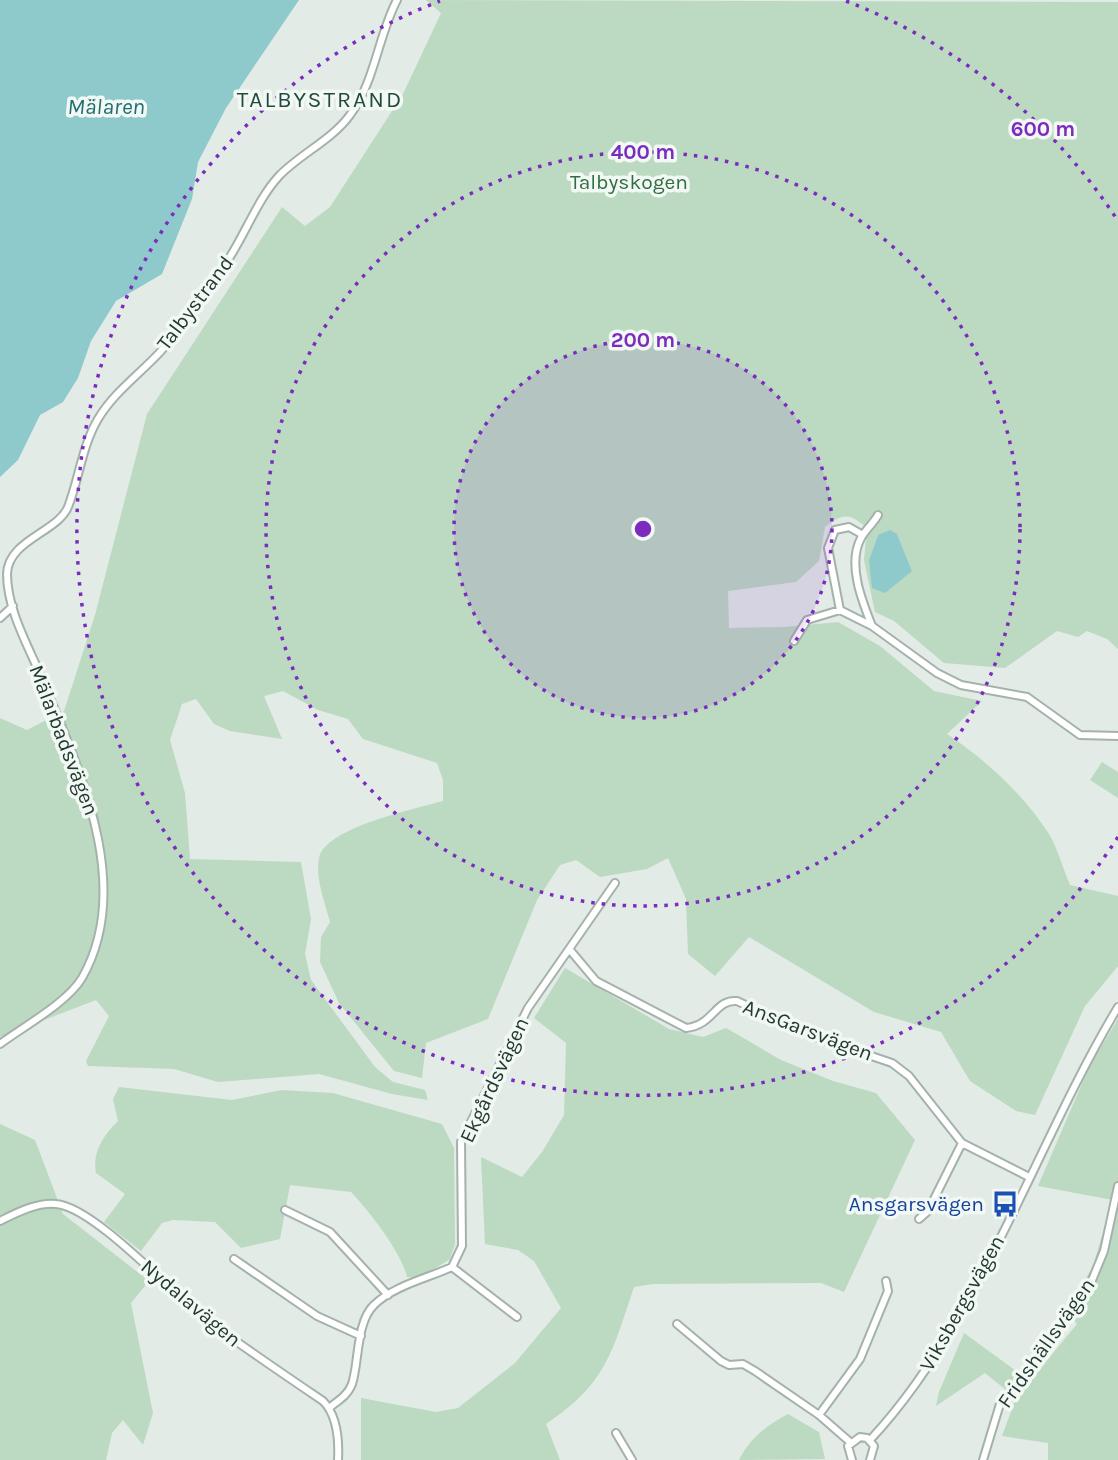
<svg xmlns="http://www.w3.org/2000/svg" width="1118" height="1460" font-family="Karla,sans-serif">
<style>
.green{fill:#bcdac1;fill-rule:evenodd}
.water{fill:#8ec9cc}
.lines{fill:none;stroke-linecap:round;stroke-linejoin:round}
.minor-casing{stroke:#a5b2ac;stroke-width:10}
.minor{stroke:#fff;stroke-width:6}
.ring{fill:none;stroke:#7b2cbf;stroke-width:3.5;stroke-dasharray:3.5 7}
.labels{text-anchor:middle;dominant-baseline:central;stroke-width:7;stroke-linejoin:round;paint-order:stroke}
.park-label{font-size:21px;fill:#316e42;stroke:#f2f8f4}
.street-label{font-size:21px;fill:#233a32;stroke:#f2f8f4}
.transit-label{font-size:21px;fill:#164399;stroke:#f2f8f4;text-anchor:end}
.neighbourhood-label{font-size:23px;letter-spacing:2px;fill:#214b3c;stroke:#f2f8f4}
.water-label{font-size:23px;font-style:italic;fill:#226d72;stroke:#f2f8f4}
.centre{fill:#7b2cbf;stroke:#f2f8f4;stroke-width:3.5}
.ring-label{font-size:21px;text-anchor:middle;font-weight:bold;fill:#7b2cbf;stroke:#f2f8f4;stroke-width:7;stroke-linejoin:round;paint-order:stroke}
</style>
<rect width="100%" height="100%" fill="#e2ebe6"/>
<path class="green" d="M426 0 1118 2V649L1107 639 1087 631 1078 637 1057 631 1005 668 944 663 894 621 875 612 864 560 867 528C849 513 843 513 825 527L819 561 796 582 728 591 729 628 784 627 838 622 880 646 934 691 982 701 947 734C987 761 1022 793 1049 834 1058 849 1063 869 1070 885L1118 896V966L1085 1006 1035 1115 1016 1111 970 1081 941 1032 874 1012 749 937 715 976 688 954 686 899 668 858 647 869 600 877 576 860 560 865 537 900 488 1019 426 1043 422 1078 394 1071 339 1003 320 962 321 937 330 922C325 902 315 878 319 858 326 827 415 809 443 801V780L437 763 363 739 348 719 318 710 283 691 264 696 282 739 230 731 214 724 196 699 182 704 170 740 185 793 190 859 301 862 311 919 305 954 311 980 375 1067 393 1082 425 1090 428 1100 392 1094 319 1074 218 1082 174 1069 88 1066 86 1061 109 1016 96 1000 0 1037V718L27 730 64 711 95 615 147 414 282 207 305 226 330 207 403 94 441 13ZM897 534 912 571 869 560 878 535Z
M1102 762 1118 772V798L1090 780Z
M565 968 669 1029 703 1037 726 1028 781 1060 833 1081 876 1093 915 1140 844 1292 821 1283 653 1284 634 1287C612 1353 606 1384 546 1424L560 1460H361V1398L436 1412 458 1408 515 1363 561 1308 534 1261 518 1250 485 1244 481 1157 522 1177 542 1152 564 1115 566 1043 534 1018Z
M1118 1019V1201L1038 1186 1090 1065Z
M119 1087 232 1100 282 1090 333 1093 442 1124 454 1148 455 1244 450 1259 420 1278 407 1277C402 1253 369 1211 351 1192L290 1185 280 1239 241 1248 215 1222 173 1220 162 1223 141 1251 104 1222 125 1194 96 1173C92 1152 103 1136 118 1121L113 1099Z
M0 1124 35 1140 63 1214 149 1281 131 1303 153 1413 143 1445 123 1420 112 1433 106 1460H0Z
M1118 1211V1460H1048V1443L1002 1436 1016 1398 985 1373 936 1406 939 1392 964 1333 1030 1381 1077 1324 1067 1311 1093 1266 1106 1222Z
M788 1414 819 1432 825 1459 739 1460C750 1438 767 1425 788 1414Z"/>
<path class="water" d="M0 0H299L226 108 198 162 192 199 162 274 116 301 91 341 78 378 63 402 40 415 18 460 0 477Z
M890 530 897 534 912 571 885 593 872 588 869 560 878 535Z"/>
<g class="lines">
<g class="minor-casing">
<path id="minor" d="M863 535 849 527 835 530 828 548 840 610 872 626 937 673 961 685 1027 697 1080 735 1118 736
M0 618 13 606
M872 626C862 601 847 564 861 538 866 529 873 524 878 515
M794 641 807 620 840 610
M570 950 596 981 686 1028C714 1025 715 999 737 1001L815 1037 892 1063 909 1076 962 1143 1029 1177
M0 1044C23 1027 68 1002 82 978 136 884 76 763 40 674 27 644 7 608 7 574 8 540 58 532 68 507 79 479 82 446 98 419 114 392 140 374 161 351 184 325 204 294 224 266 244 238 256 201 279 176 300 154 332 140 350 115 375 82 378 36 397 0
M285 1210 330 1232 388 1295
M919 1219 928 1211 962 1143
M0 1221C16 1213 37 1202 56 1204 94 1207 172 1293 204 1318 243 1347 283 1374 323 1401 337 1415 339 1441 338 1460
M234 1259 317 1316 361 1336
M452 1267 517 1317
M677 1324 721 1361 729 1365 743 1364 755 1371 819 1415 850 1442
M330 1407C338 1401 348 1395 352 1384 359 1363 356 1322 374 1305 393 1286 428 1278 452 1267L462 1246 461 1142 528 1008 615 883
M819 1415 860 1359 888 1291 886 1281
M616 1433 632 1460
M870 1440C979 1324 1035 1145 1118 1007
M852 1460 848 1446 860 1437 867 1438 874 1446 870 1460
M983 1460 1000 1404 1047 1345 1090 1285 1104 1251 1118 1186"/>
</g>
<use href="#minor" class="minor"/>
</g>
<circle cx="643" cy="529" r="189" fill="#7b2cbf" fill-opacity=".12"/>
<g class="ring">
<circle cx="643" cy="529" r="189"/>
<circle cx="643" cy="529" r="377"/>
<path d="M1118 837A566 566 0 1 1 440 1M846 1A566 566 0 0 1 1118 221"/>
</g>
<defs>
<g id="bus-bare" transform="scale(2.1)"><path d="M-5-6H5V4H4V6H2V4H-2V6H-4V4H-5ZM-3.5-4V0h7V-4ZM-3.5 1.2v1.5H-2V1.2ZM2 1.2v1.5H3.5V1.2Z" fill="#1a4fb4" stroke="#f2f8f4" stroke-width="2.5" paint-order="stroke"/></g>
</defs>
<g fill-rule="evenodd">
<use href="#bus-bare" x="1005" y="1204"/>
</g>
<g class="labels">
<g class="park-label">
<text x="629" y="182">Talbyskogen</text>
</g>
<g class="street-label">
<text transform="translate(195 303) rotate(-53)">Talbystrand</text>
<text transform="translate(64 740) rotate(69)">Mälarbadsvägen</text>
<text transform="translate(808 1030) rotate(21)">AnsGarsvägen</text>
<text transform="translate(494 1080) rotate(-65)">Ekgårdsvägen</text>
<text transform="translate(191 1303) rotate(40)">Nydalavägen</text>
<text transform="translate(962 1303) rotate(-61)">Viksbergsvägen</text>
<text transform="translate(1046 1343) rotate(-55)">Fridshällsvägen</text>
</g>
<g class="transit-label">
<text x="984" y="1204">Ansgarsvägen</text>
</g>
<g class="neighbourhood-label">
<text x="320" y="99">TALBYSTRAND</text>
</g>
<g class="water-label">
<text x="106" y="106">Mälaren</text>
</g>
</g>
<circle cx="643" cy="529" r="10" class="centre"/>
<g class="ring-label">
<text x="1043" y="136">600 m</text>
<text x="643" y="159">400 m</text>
<text x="643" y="347">200 m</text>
</g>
</svg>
